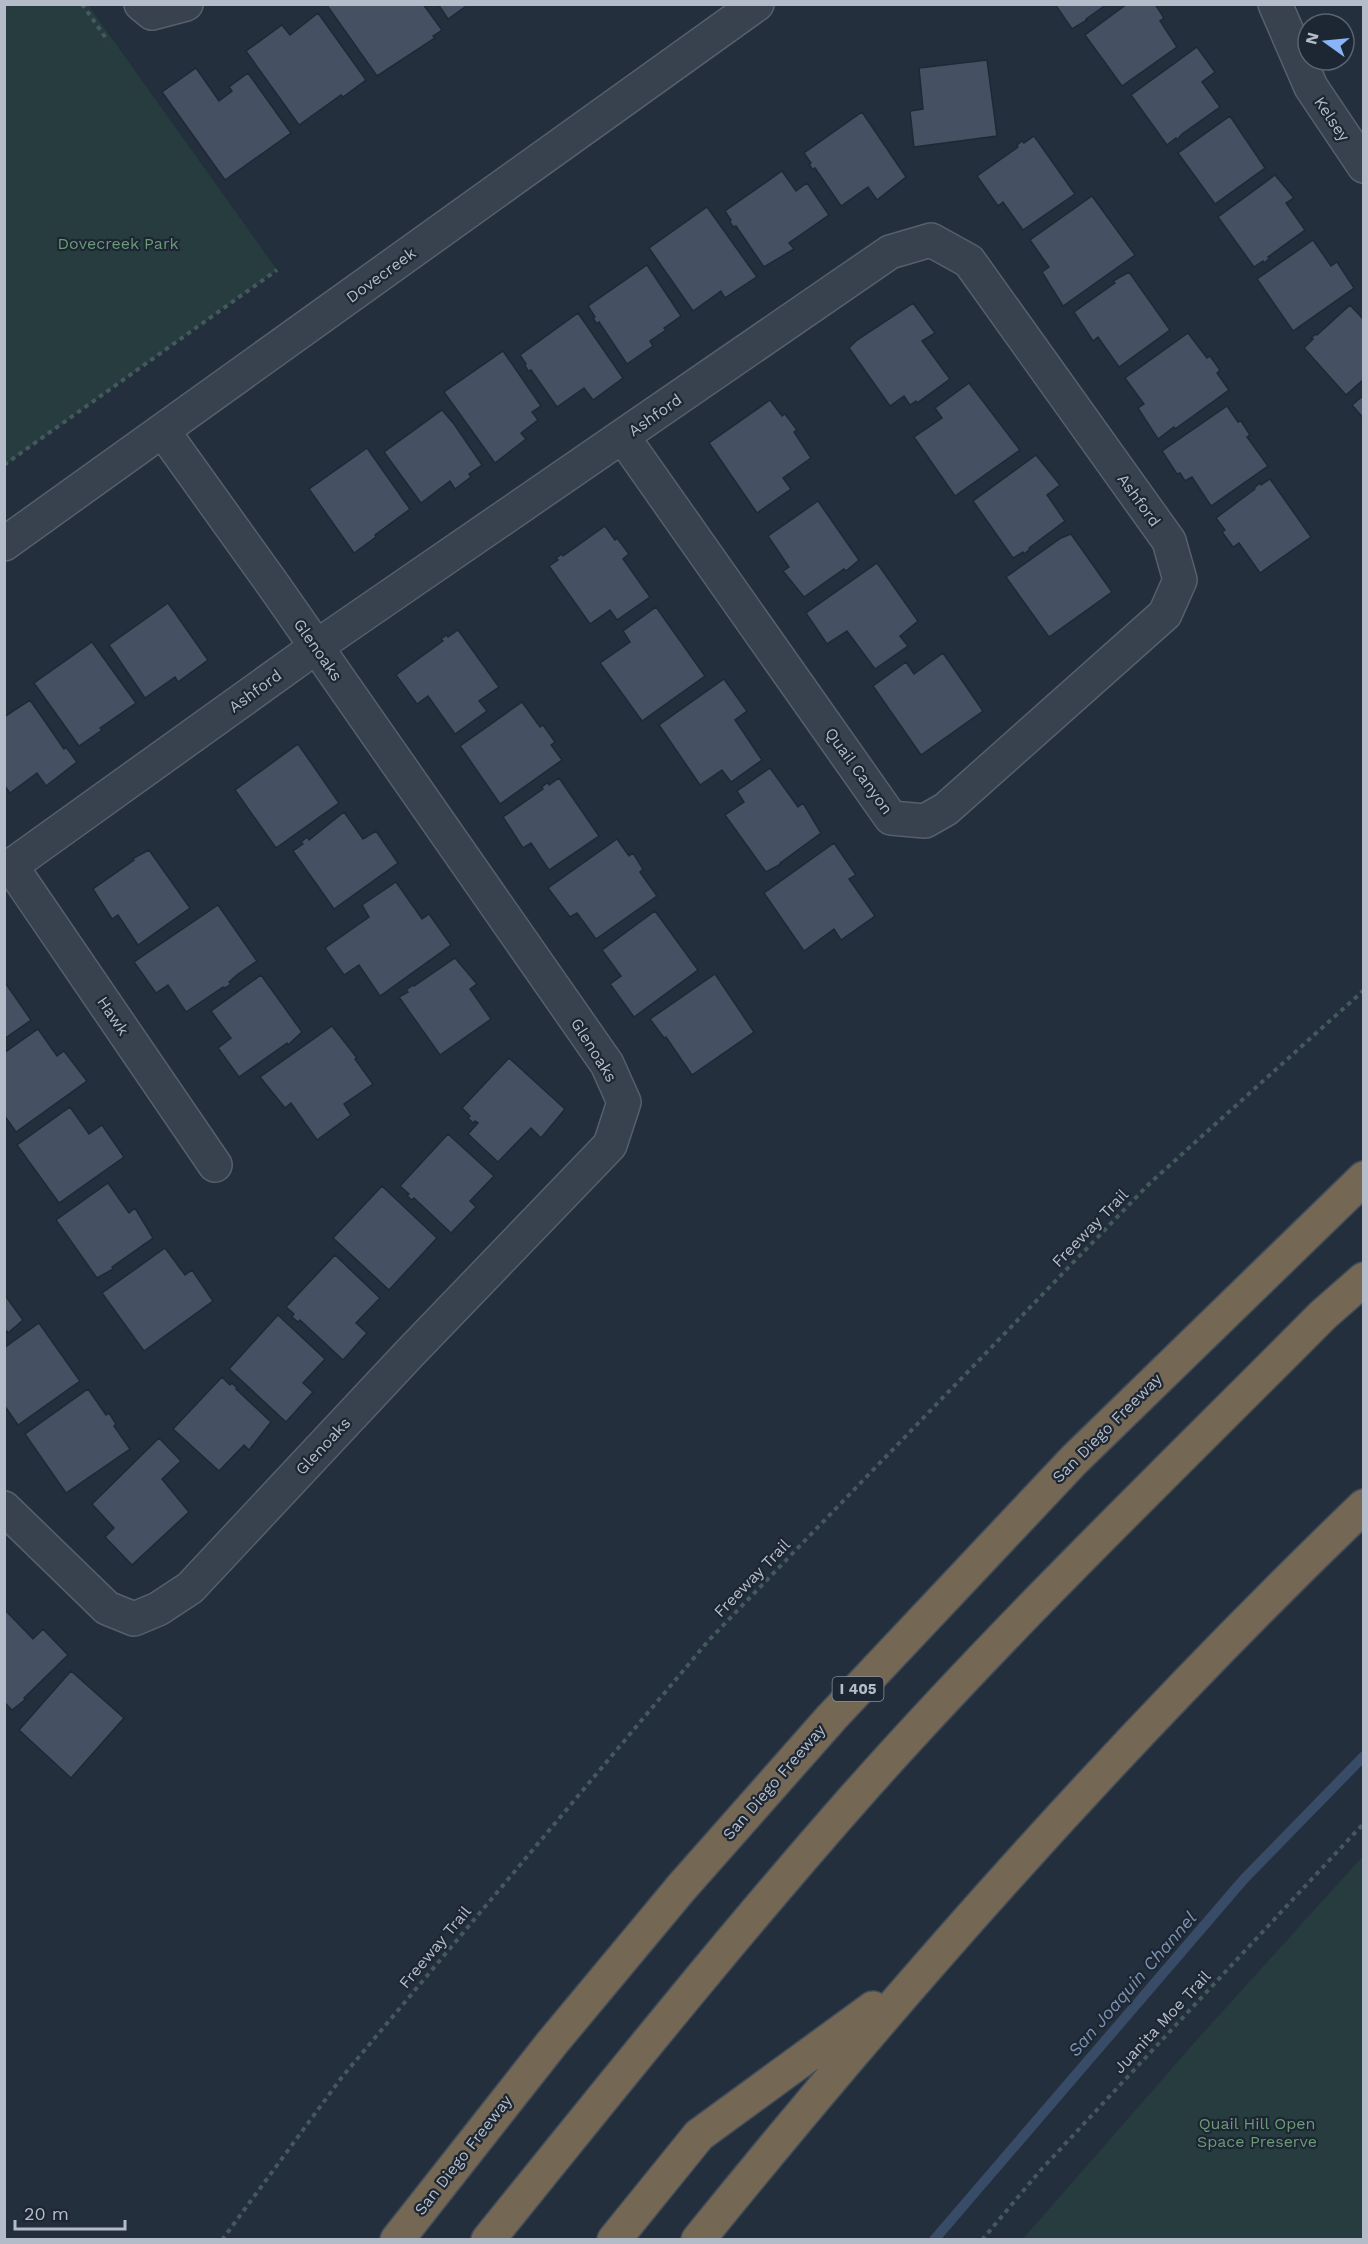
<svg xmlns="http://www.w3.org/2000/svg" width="1368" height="2244" font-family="'Work Sans',sans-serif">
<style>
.green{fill:#263c3f}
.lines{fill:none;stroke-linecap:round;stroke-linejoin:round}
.stream{stroke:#394c67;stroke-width:10}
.building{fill:#455162;stroke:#1f2835;stroke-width:1.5}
.minor-casing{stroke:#565f6c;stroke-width:36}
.highway-casing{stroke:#434c59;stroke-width:36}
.path{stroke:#44595c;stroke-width:4;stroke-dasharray:4.5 4.5;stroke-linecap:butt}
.minor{stroke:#38414e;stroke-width:33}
.highway{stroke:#746855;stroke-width:33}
.labels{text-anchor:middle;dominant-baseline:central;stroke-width:4.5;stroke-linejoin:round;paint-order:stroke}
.shield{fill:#1d2633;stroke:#878f9c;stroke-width:1.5}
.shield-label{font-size:15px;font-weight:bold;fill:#b4bcc9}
.street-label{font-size:16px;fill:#b4bcc9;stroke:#1d2633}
.park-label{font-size:16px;fill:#6b9a76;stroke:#1d2633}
.water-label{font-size:18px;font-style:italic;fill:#7c92b1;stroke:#1d2633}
</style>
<rect width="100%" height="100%" fill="#242f3e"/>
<path class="green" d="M5 4 88 5 277 270 5 465Z
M1363 1856V2239H1023L1194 2043Z"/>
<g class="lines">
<path class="stream" d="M934 2240 1244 1879 1364 1756"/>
</g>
<path class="building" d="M326 4H423L442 30 433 36 435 38 377 76Z
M438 4H469L448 19Z
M1055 4H1107L1086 19 1087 20 1072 29Z
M1127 4H1155L1164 18 1160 21 1177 47 1122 86 1085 35Z
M318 13 366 80 343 97 341 95 299 125 246 51 282 25 290 35Z
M1197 47 1215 72 1202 82 1220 107 1182 134 1177 140 1176 138 1167 145 1131 95Z
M987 60 997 136 914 147 910 111 923 109 919 68Z
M196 68 219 101 232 91 229 87 248 73 291 133 225 180 162 92Z
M862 112 906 177 877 200 868 187 841 206 815 168 813 170 809 164 811 163 804 153Z
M1230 116 1265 168 1215 204 1178 153Z
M1034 136 1075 194 1023 230 1003 202 998 206 977 176 1018 147 1017 145 1022 141 1024 143Z
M782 171 796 191 807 183 829 215 789 243 794 249 764 267 736 226 733 227 730 222 731 220 725 211Z
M1275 175 1294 198 1286 203 1305 230 1268 257 1270 258 1264 263 1263 261 1254 267 1218 217Z
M1092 196 1135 255 1063 306 1042 272 1049 267 1030 240Z
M707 207 757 277 725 298 721 291 693 311 649 248Z
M1313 240 1331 266 1337 262 1354 288 1293 331 1257 279Z
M647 265 681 316 664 328 666 330 650 341 653 346 627 364 599 322 597 324 593 318 595 317 588 306Z
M1129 272 1170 330 1119 367 1098 337 1093 341 1074 312 1115 283 1113 281Z
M913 303 935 333 922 341 950 379 917 403 916 401 910 405 904 396 890 406 849 348 857 340Z
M1350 305 1364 320V379L1346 395 1304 348 1313 339 1311 338 1316 334 1317 335Z
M578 313 623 378 593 400 584 388 557 407 531 370 528 371 525 365 526 364 520 355Z
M1188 333 1207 358 1210 356 1220 370 1217 373 1229 390 1175 429 1174 427 1158 439 1138 408 1144 404 1125 378Z
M503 351 541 406 532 412 538 420 521 433 526 439 495 463 444 392Z
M969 383 1020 450 955 496 914 437 942 418 935 408Z
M1364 395V419L1352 405Z
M770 400 782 416 785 414 797 430 794 432 811 458 783 478 791 489 757 513 709 443Z
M1227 406 1238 422 1241 421 1250 435 1247 437 1268 466 1211 506 1192 477 1185 481 1180 473 1177 474 1162 451Z
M442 410 454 424 482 465 469 474 471 477 455 489 450 481 421 503 384 452Z
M367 448 410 509 375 535 376 537 354 553 309 489Z
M1036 455 1060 485 1047 495 1065 521 1029 548 1030 549 1024 554 1023 552 1013 558 973 501Z
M1270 479 1311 537 1260 573 1239 543 1233 547 1222 532 1225 530 1216 518 1255 489 1254 488 1260 483 1261 485Z
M818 501 859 560 846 571 844 569 804 597 783 571 789 567 768 536Z
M605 526 615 540 617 538 629 554 623 559 650 597 617 620 610 610 590 624 549 566 558 560 556 558 562 554 563 556Z
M1071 534 1112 592 1049 637 1006 577 1061 538Z
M877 563 918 621 900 636 908 646 875 669 847 631 827 644 806 613Z
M168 603 208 660 178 682 175 677 145 698 109 645Z
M656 607 705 676 642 721 600 663 630 642 623 631Z
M458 630 499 687 479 701 487 711 455 734 428 696 417 704 396 675 443 641 441 639 447 635 448 637Z
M92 642 136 703 100 728 102 730 79 746 34 683Z
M943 653 983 711 921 755 873 686 906 662 914 674Z
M724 679 747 711 735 720 762 760 731 782 722 770 700 785 659 725Z
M30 700 64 749 66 747 77 762 46 786 37 773 10 793 4 785V717Z
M522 702 540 727 543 725 555 742 551 745 562 760 500 804 460 746Z
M298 744 339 803 276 848 235 790Z
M770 768 798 807 803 803 821 833 780 863 781 864 766 872 725 815 744 802 737 791Z
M559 778 599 836 549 870 531 843 523 848 503 817 543 789 542 787 548 782 549 785Z
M344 812 363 839 376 831 398 863 334 909 293 851 303 844 301 842 307 837 309 840Z
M617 839 629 856 633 853 643 869 640 872 657 896 596 939 577 913 570 917 548 888Z
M834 843 856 875 849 879 875 916 841 940 834 929 804 951 764 893Z
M149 850 190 908 138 945 118 915 112 919 93 889 134 860 132 859Z
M396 882 422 919 429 914 451 945 380 996 359 965 344 975 325 948 369 917 362 905Z
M218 905 257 961 238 974 229 982 231 984 225 988 223 987 186 1012 168 985 156 993 134 962Z
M655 911 698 970 634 1017 610 984 621 976 602 950Z
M455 958 477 984 470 989 491 1019 440 1055 399 997 408 992 406 990 413 985 414 986Z
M715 974 754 1032 692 1075 666 1037 664 1038 650 1019Z
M261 975 302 1032 288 1045 287 1043 239 1077 218 1048 231 1038 211 1011Z
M4 981 31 1020 4 1039Z
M332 1026 357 1058 355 1059 373 1084 344 1104 351 1115 317 1140 291 1103 285 1108 260 1077Z
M38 1029 57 1056 64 1051 87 1081 16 1132 4 1115V1053Z
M509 1058 565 1109 541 1138 531 1128 498 1162 468 1134 478 1123 475 1121 473 1123 468 1118 470 1116 462 1108Z
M70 1107 89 1134 102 1125 124 1157 59 1203 17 1145Z
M448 1134 494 1176 470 1201 476 1207 451 1233 414 1198 412 1200 407 1196 409 1194 400 1186Z
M108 1183 129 1213 135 1208 153 1238 112 1267 113 1269 97 1278 56 1220Z
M382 1186 437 1238 389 1290 333 1238Z
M165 1248 185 1275 192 1270 213 1301 144 1351 102 1293Z
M335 1255 380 1298 356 1323 367 1333 343 1360 300 1320 298 1322 292 1317 294 1314 286 1307Z
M4 1294 23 1320 8 1333 7 1331 4 1333Z
M278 1315 325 1359 303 1383 313 1392 286 1422 229 1369Z
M39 1323 80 1381 18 1425 4 1405V1348Z
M222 1377 230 1385 232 1383 237 1388 236 1389 271 1422 249 1450 244 1445 219 1471 173 1429Z
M88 1389 106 1415 109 1413 116 1424 114 1426 130 1449 66 1493 25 1434Z
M159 1438 181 1461 162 1479 189 1512 132 1565 105 1537 114 1528 92 1504Z
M4 1609 33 1639 43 1629 68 1655 24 1698 26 1699 12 1710 4 1702Z
M71 1671 124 1718 71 1778 19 1730Z"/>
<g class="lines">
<g class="minor-casing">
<path id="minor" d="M141 4 152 13 186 4
M1275 4 1311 87 1364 166
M4 544 757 4
M11 866 215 1165
M4 871 316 647 890 252 931 240 969 261 1169 541 1180 580 1165 614 946 809 925 821 891 818 623 437
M4 1508 107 1608 134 1619 158 1609 190 1588 409 1354 610 1145 624 1102 607 1064 274 586 163 431"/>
</g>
<g class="highway-casing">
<path id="highway" d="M397 2240 552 2043 681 1888 832 1717 1074 1460 1364 1178
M488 2240C609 2090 729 1940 856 1796 1004 1629 1166 1473 1323 1315L1364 1279
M614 2240 699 2135 873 2008
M698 2240C906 1983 1126 1735 1364 1506"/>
</g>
<path class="path" d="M82 4 108 41
M4 465 277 270
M222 2240 342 2077 709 1640 1150 1183 1364 990
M982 2240 1039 2172 1364 1823"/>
<use href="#minor" class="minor"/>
<use href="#highway" class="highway"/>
</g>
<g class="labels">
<rect class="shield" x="832.5" y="1677" width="51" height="24" rx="4.5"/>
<g class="shield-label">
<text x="858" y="1689">I 405</text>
</g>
<g class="street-label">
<text transform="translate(1332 119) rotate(56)">Kelsey</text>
<text transform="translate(381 275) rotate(-36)">Dovecreek</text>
<text transform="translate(655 415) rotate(-35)">Ashford</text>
<text transform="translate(1139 500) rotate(54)">Ashford</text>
<text transform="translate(318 650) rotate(55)">Glenoaks</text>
<text transform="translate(255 691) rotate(-36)">Ashford</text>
<text transform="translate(859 771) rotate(54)">Quail Canyon</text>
<text transform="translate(113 1016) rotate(56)">Hawk</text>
<text transform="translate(594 1050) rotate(58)">Glenoaks</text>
<text transform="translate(1090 1228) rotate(-46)">Freeway Trail</text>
<text transform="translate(1107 1428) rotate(-45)">San Diego Freeway</text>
<text transform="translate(323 1446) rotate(-47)">Glenoaks</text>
<text transform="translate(752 1578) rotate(-46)">Freeway Trail</text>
<text transform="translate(774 1782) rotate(-49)">San Diego Freeway</text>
<text transform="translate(435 1947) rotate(-50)">Freeway Trail</text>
<text transform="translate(1162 2022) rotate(-47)">Juanita Moe Trail</text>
<text transform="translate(463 2155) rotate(-52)">San Diego Freeway</text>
</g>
<g class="park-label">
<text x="118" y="243">Dovecreek Park</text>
<text x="1257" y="2123">Quail Hill Open<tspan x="1257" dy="18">Space Preserve</tspan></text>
</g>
<g class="water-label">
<text transform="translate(1132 1984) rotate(-49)">San Joaquin Channel</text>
</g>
</g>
<rect width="1368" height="2244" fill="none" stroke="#b4bcc9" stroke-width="12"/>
<g transform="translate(1326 42) rotate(285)"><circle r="28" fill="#1d2633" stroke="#59626f" stroke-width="1.5"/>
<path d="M0-4.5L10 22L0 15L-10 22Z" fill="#8ab4f8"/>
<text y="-9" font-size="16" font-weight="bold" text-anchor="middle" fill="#b4bcc9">N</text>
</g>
<path d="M15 2220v9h110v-9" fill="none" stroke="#b4bcc9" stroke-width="3"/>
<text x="24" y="2220" font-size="18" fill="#b4bcc9" stroke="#1d2633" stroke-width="4.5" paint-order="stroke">20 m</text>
</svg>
